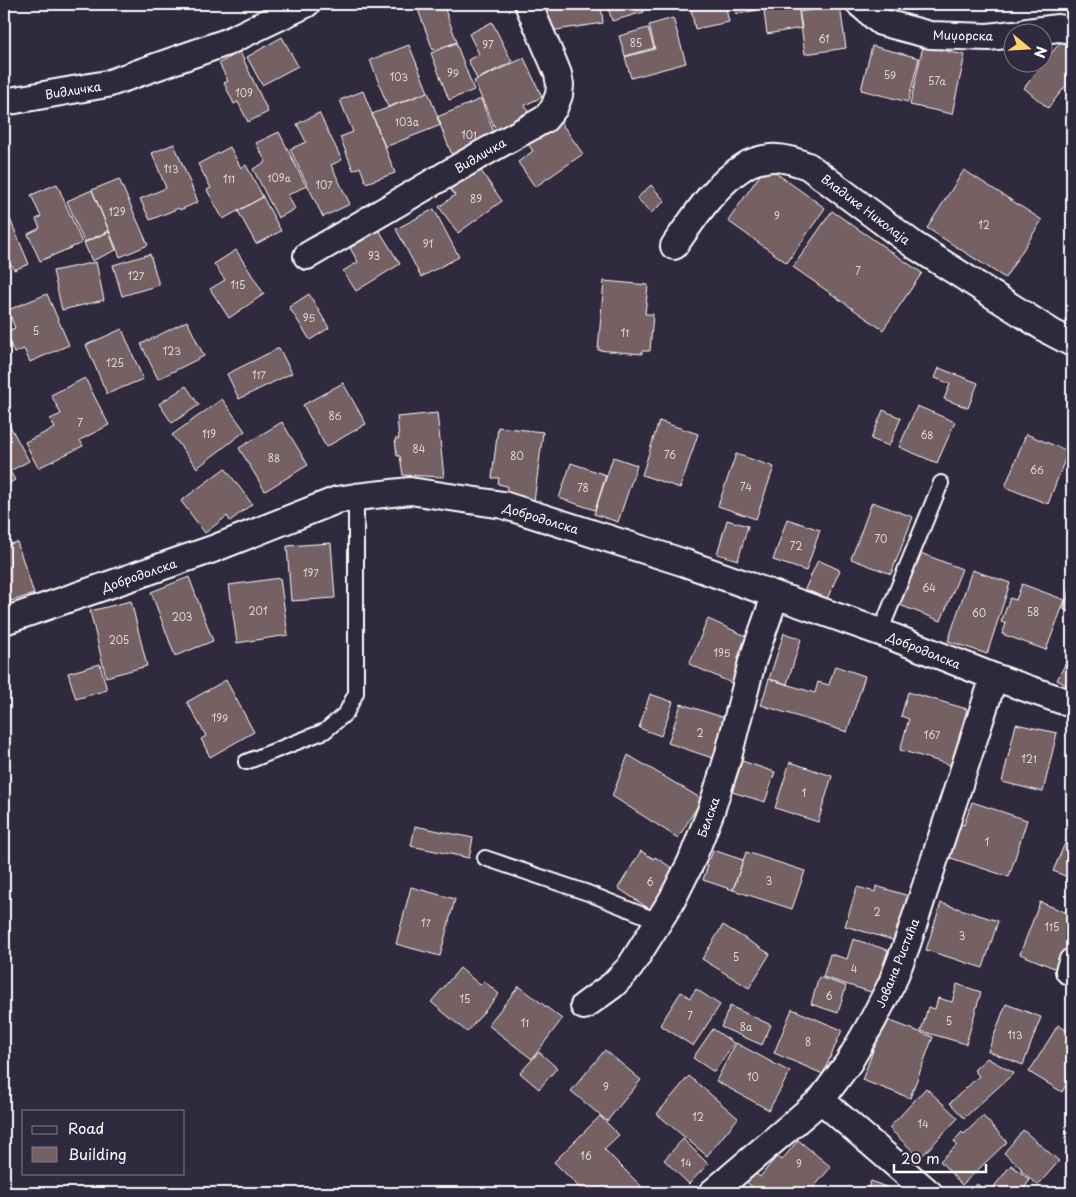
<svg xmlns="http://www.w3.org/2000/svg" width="1076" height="1197" font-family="'Playpen Sans',sans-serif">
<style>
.building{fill:#756063;stroke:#fff}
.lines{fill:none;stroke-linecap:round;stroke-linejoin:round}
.service-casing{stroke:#fff;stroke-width:18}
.minor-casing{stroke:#fff;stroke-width:30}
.service{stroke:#2f2a3d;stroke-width:14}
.minor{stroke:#2f2a3d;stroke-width:26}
.labels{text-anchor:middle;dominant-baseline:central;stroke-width:5;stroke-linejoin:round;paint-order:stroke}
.number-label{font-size:10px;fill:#dcd7d8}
.street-label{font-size:12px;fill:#fff;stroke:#2f2a3d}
</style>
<rect width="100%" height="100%" fill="#2f2a3d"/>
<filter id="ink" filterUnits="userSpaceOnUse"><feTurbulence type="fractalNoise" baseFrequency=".02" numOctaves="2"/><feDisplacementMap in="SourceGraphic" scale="10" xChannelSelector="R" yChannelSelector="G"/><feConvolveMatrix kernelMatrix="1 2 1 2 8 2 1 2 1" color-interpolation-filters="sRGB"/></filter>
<g filter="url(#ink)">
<path class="building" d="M416 4H443L457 42 433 50Z
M557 4H601L603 23 550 31 547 5Z
M607 4H642L644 12 612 21Z
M690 4H725L729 22 695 29Z
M734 4H757L758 10 736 14Z
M763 4H798L802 28 767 34Z
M840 6 846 48 805 54 799 12Z
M673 18 686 63 631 78 625 57 655 49 649 25Z
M492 22 512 62 477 79 468 60 479 54 469 34Z
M648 28 654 48 625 56 619 36Z
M282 37 298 66 262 85 247 57Z
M1062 40 1072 48V78L1048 108 1024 88Z
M456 43 474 90 449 100 431 53Z
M409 45 428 92 388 107 370 60Z
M872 46 919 58 908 102 861 90Z
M923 46 965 55 952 114 910 105Z
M240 52 268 112 248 122 238 102 234 104 224 83 228 81 219 63Z
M524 58 542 97 525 105 528 112 499 137 474 81Z
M363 91 395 173 366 183 360 167 353 170 340 137 353 132 340 100Z
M428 92 441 125 385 147 372 114Z
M481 99 498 143 454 160 437 117Z
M319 113 342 160 331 165 350 204 323 217 290 149 306 142 297 124Z
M557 117 583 154 535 187 518 162 533 151 525 140Z
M279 132 306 186 288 195 295 209 278 218 253 169 266 162 256 143Z
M174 144 198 202 180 210 179 208 150 220 140 199 166 188 152 153Z
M230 147 241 168 246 165 263 197 223 219 207 190 211 188 198 164Z
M766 166 825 208 787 263 728 221Z
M479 168 502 201 458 233 439 207 455 195 450 189Z
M964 170 1042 220 1005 278 927 228Z
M119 179 148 245 120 257 92 190Z
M57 184 82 243 40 261 28 234 40 228 36 219 41 217 31 195Z
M651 185 665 201 651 213 637 198Z
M92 190 109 231 84 242 67 201Z
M263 197 281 231 256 244 238 211Z
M4 205 29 264 14 270 12 265 4 268Z
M434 209 459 257 421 277 396 229Z
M832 211 922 273 883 330 793 267Z
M379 230 400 264 356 291 343 271 358 262 350 248Z
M109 232 116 250 92 261 84 243Z
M236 250 264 294 229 318 210 289 225 280 214 264Z
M150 254 159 285 122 296 113 265Z
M96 262 104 300 62 310 53 271Z
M604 281 648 285 645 314H653L650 351H642V354L598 350Z
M4 292 10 303 4 306Z
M47 294 69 345 30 362 24 349 14 353 5 332 15 328 8 310Z
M309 294 329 328 310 340 289 307Z
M187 321 204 356 158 379 141 344Z
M122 329 143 379 107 394 86 345Z
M279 348 292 373 239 399 227 374Z
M939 368 978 383 968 408 944 399 950 384 935 378Z
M85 378 109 425 80 440 83 446 38 468 25 442 55 428 50 419 61 414 51 395Z
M343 383 366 424 326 447 303 405Z
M186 386 199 405 172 423 159 404Z
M222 399 245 431 197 468 172 435Z
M1072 401V420L1065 417Z
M917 406 955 422 937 463 899 447Z
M883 410 901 418 889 446 871 439Z
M437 413 444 477 403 475 400 456H397L395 439H399L397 417Z
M4 415 29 461 10 471 15 480 4 486Z
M659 421 698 434 680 488 642 475Z
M282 422 308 465 265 491 239 448Z
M498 427 543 432 534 502 506 499 507 486 498 484 499 478H492Z
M1026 434 1068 451 1048 504 1005 487Z
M736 454 774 467 756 519 718 506Z
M613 457 637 465 618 522 594 514Z
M571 463 606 475 595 510 559 498Z
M225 468 252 504 230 521 227 516 205 533 181 501Z
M872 502 913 517 891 574 851 559Z
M787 519 820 530 806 571 773 560Z
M727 520 748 526 738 560 717 554Z
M17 542 34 594 11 601 4 578V546Z
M331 543 335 598 291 601 287 546Z
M918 552 962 569 941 621 897 604Z
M818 560 840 570 827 599 805 589Z
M972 570 1010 583 987 654 948 641Z
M189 577 213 641 175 656 151 592Z
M4 578 11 603 4 605Z
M280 578 288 635 237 643 229 585Z
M1022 584 1065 600 1046 650 1002 634 1006 624 1001 622 1010 598 1016 600Z
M1072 585V613L1063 609Z
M131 601 147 666 106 677 90 611Z
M708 619 755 640 736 685 689 664Z
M784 633 801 639 787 684 769 679Z
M1072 651V688L1057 680Z
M100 664 107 690 76 699 68 673Z
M835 666 865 676 847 732 761 705 769 679 815 693 818 682 829 685Z
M226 680 254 732 210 757 201 739 206 736 187 702Z
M908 692 967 709 951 765 900 750 909 719 901 716Z
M650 694 673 702 661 736 639 728Z
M681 704 732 720 718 760 668 743Z
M1016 724 1057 733 1043 792 1002 782Z
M628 755 702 799 678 838 612 796Z
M742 761 775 772 765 802 732 792Z
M790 762 832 776 818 822 775 808Z
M972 802 1027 820 1009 877 948 857 959 823 964 825Z
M415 826 473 838 469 858 411 846Z
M1072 827V879L1053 871Z
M713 850 743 860 733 890 703 880Z
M641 851 654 859 655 857 683 875 657 914 618 888Z
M746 852 805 871 792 909 733 890Z
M876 886 909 896 896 941 845 926 857 887 875 892Z
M411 887 455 899 440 956 396 944Z
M1040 902 1072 915V937L1059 970 1020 954Z
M941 903 998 921 983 968 926 950Z
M723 925 770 954 749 988 702 959Z
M853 939 888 950 874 993 823 977 830 954 847 959Z
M460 968 480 985 484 981 499 994 467 1032 431 1002Z
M819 977 846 986 838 1013 811 1004Z
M957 984 981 992 966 1044 921 1031 928 1007 935 1009 938 998 952 1002Z
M519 986 562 1019 532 1059 488 1025Z
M696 989 720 1005 693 1046 660 1025 681 992 690 998Z
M1006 1004 1041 1017 1023 1065 988 1051Z
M730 1006 771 1025 762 1045 721 1027Z
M792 1009 842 1030 823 1074 774 1053Z
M885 1019 933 1037 910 1098 862 1080Z
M1058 1025 1072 1034V1075L1062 1092 1029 1072Z
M713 1029 734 1043 714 1072 693 1058Z
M736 1043 790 1072 769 1110 716 1081Z
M605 1050 641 1080 607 1121 571 1091Z
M539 1052 557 1068 539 1089 520 1073Z
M987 1058 1014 1073 964 1118 950 1103 979 1076 974 1070Z
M689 1076 738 1118 707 1156 657 1114Z
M926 1088 958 1118 920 1158 889 1128Z
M600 1116 619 1135 604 1149 648 1193H585L554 1162Z
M983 1116 1007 1142 962 1185 940 1161 957 1145 954 1141 962 1132 964 1134Z
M1023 1130 1059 1161 1038 1185 1020 1170 1022 1169 1004 1153Z
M683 1139 708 1164 689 1184 664 1160Z
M798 1140 831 1167 809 1193H760L741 1178 749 1168 760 1177 777 1156 782 1160Z
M1011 1165 1030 1180 1020 1193H969L977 1184 989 1193Z
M871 1181 901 1193H866Z"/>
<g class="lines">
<g class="service-casing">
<path id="service" d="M880 632 941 483
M246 762 325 731 346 713 356 693V497
M485 858 588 893 658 921"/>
</g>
<g class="minor-casing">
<path id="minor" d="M860 4 881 22 930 35 988 37 1014 34
M1027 32 1058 28 1072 30
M4 102 107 84 227 42 306 4
M674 246C694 218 714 185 745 166 751 162 763 159 771 158 783 157 797 162 808 166L914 245 1051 332 1072 343
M307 256 478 156 545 119 554 108 559 95 560 85 558 74 554 64 528 4
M4 621 213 549 337 500 356 497 410 491 503 505 685 563 880 632 994 677 1072 704
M1069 971 1072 962
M584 1006 613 985 630 967 672 900 691 862 711 811 728 757 752 662 775 596
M821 1100 929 1193
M712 1193 821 1100 849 1062 873 1020 892 983 907 944 994 677"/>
</g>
<use href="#service" class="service"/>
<use href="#minor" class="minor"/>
</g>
</g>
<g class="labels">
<g class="number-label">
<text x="824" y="38">61</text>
<text x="636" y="42">85</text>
<text x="488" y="44">97</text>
<text x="453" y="72">99</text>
<text x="890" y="74">59</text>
<text x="399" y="76">103</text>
<text x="937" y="80">57a</text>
<text x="244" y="92">109</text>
<text x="407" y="121">103a</text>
<text x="469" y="134">101</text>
<text x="171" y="168">113</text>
<text x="279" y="177">109a</text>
<text x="229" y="178">111</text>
<text x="324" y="184">107</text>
<text x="476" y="198">89</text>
<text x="117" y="211">129</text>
<text x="777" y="215">9</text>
<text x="984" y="224">12</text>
<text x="428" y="243">91</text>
<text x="374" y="255">93</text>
<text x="858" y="270">7</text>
<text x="136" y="275">127</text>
<text x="238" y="284">115</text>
<text x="309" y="317">95</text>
<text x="36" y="330">5</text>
<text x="625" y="332">11</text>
<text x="172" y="350">123</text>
<text x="115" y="362">125</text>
<text x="259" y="374">117</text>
<text x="335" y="415">86</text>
<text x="80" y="422">7</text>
<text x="209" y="433">119</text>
<text x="927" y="434">68</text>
<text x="419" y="448">84</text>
<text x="670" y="454">76</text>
<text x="517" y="455">80</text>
<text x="274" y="457">88</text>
<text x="1037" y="469">66</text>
<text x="746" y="486">74</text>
<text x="583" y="487">78</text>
<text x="881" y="538">70</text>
<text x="796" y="545">72</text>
<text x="311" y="572">197</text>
<text x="929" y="587">64</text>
<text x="258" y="610">201</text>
<text x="1033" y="611">58</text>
<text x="979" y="612">60</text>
<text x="182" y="616">203</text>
<text x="119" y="639">205</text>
<text x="722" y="652">195</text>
<text x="220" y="717">199</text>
<text x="700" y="732">2</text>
<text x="932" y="734">167</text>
<text x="1029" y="758">121</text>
<text x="804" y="792">1</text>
<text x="987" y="841">1</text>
<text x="769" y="880">3</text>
<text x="650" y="881">6</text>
<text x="877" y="911">2</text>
<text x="426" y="922">17</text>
<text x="1052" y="926">115</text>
<text x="962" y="935">3</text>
<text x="736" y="956">5</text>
<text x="854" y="968">4</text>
<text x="829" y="995">6</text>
<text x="465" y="998">15</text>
<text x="690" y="1015">7</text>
<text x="949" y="1020">5</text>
<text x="525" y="1022">11</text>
<text x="746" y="1026">8a</text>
<text x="1015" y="1034">113</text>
<text x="808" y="1041">8</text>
<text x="753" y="1076">10</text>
<text x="606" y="1086">9</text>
<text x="698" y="1116">12</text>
<text x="923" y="1123">14</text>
<text x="586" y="1155">16</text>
<text x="686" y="1162">14</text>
<text x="799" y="1163">9</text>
</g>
<g class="street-label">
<text transform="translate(963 35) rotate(1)">Миџорска</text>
<text transform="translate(73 90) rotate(-9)">Видличка</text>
<text transform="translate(480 155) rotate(-30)">Видличка</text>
<text transform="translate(866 209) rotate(37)">Владике Николаја</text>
<text transform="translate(541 518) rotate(17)">Добродолска</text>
<text transform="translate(139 575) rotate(-19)">Добродолска</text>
<text transform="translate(924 650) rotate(22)">Добродолска</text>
<text transform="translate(708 817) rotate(-70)">Белска</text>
<text transform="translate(897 963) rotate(-68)">Јована Ристића</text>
</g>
</g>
<rect width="1076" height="1197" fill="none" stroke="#2f2a3d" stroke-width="20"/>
<rect x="10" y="10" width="1056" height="1177" fill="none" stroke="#fff" stroke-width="2" filter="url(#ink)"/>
<rect x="22" y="1110" width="162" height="65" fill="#2f2a3d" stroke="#827f8b"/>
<rect x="32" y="1126" width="25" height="8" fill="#2f2a3d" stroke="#827f8b"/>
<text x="68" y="1134" font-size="15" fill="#ffffff">Road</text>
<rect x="32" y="1147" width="25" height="15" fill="#756063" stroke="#827f8b"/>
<text x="68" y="1160" font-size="15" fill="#ffffff">Building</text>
<g transform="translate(1028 48) rotate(108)"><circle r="24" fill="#2f2a3d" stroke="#827f8b"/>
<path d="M0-4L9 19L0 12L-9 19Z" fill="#ffd166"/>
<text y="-8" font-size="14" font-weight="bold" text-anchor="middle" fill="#ffffff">N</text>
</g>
<path d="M894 1164v8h92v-8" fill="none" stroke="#ffffff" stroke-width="2.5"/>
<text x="901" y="1164" font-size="15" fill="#ffffff" stroke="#2f2a3d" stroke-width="4" paint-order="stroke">20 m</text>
</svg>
